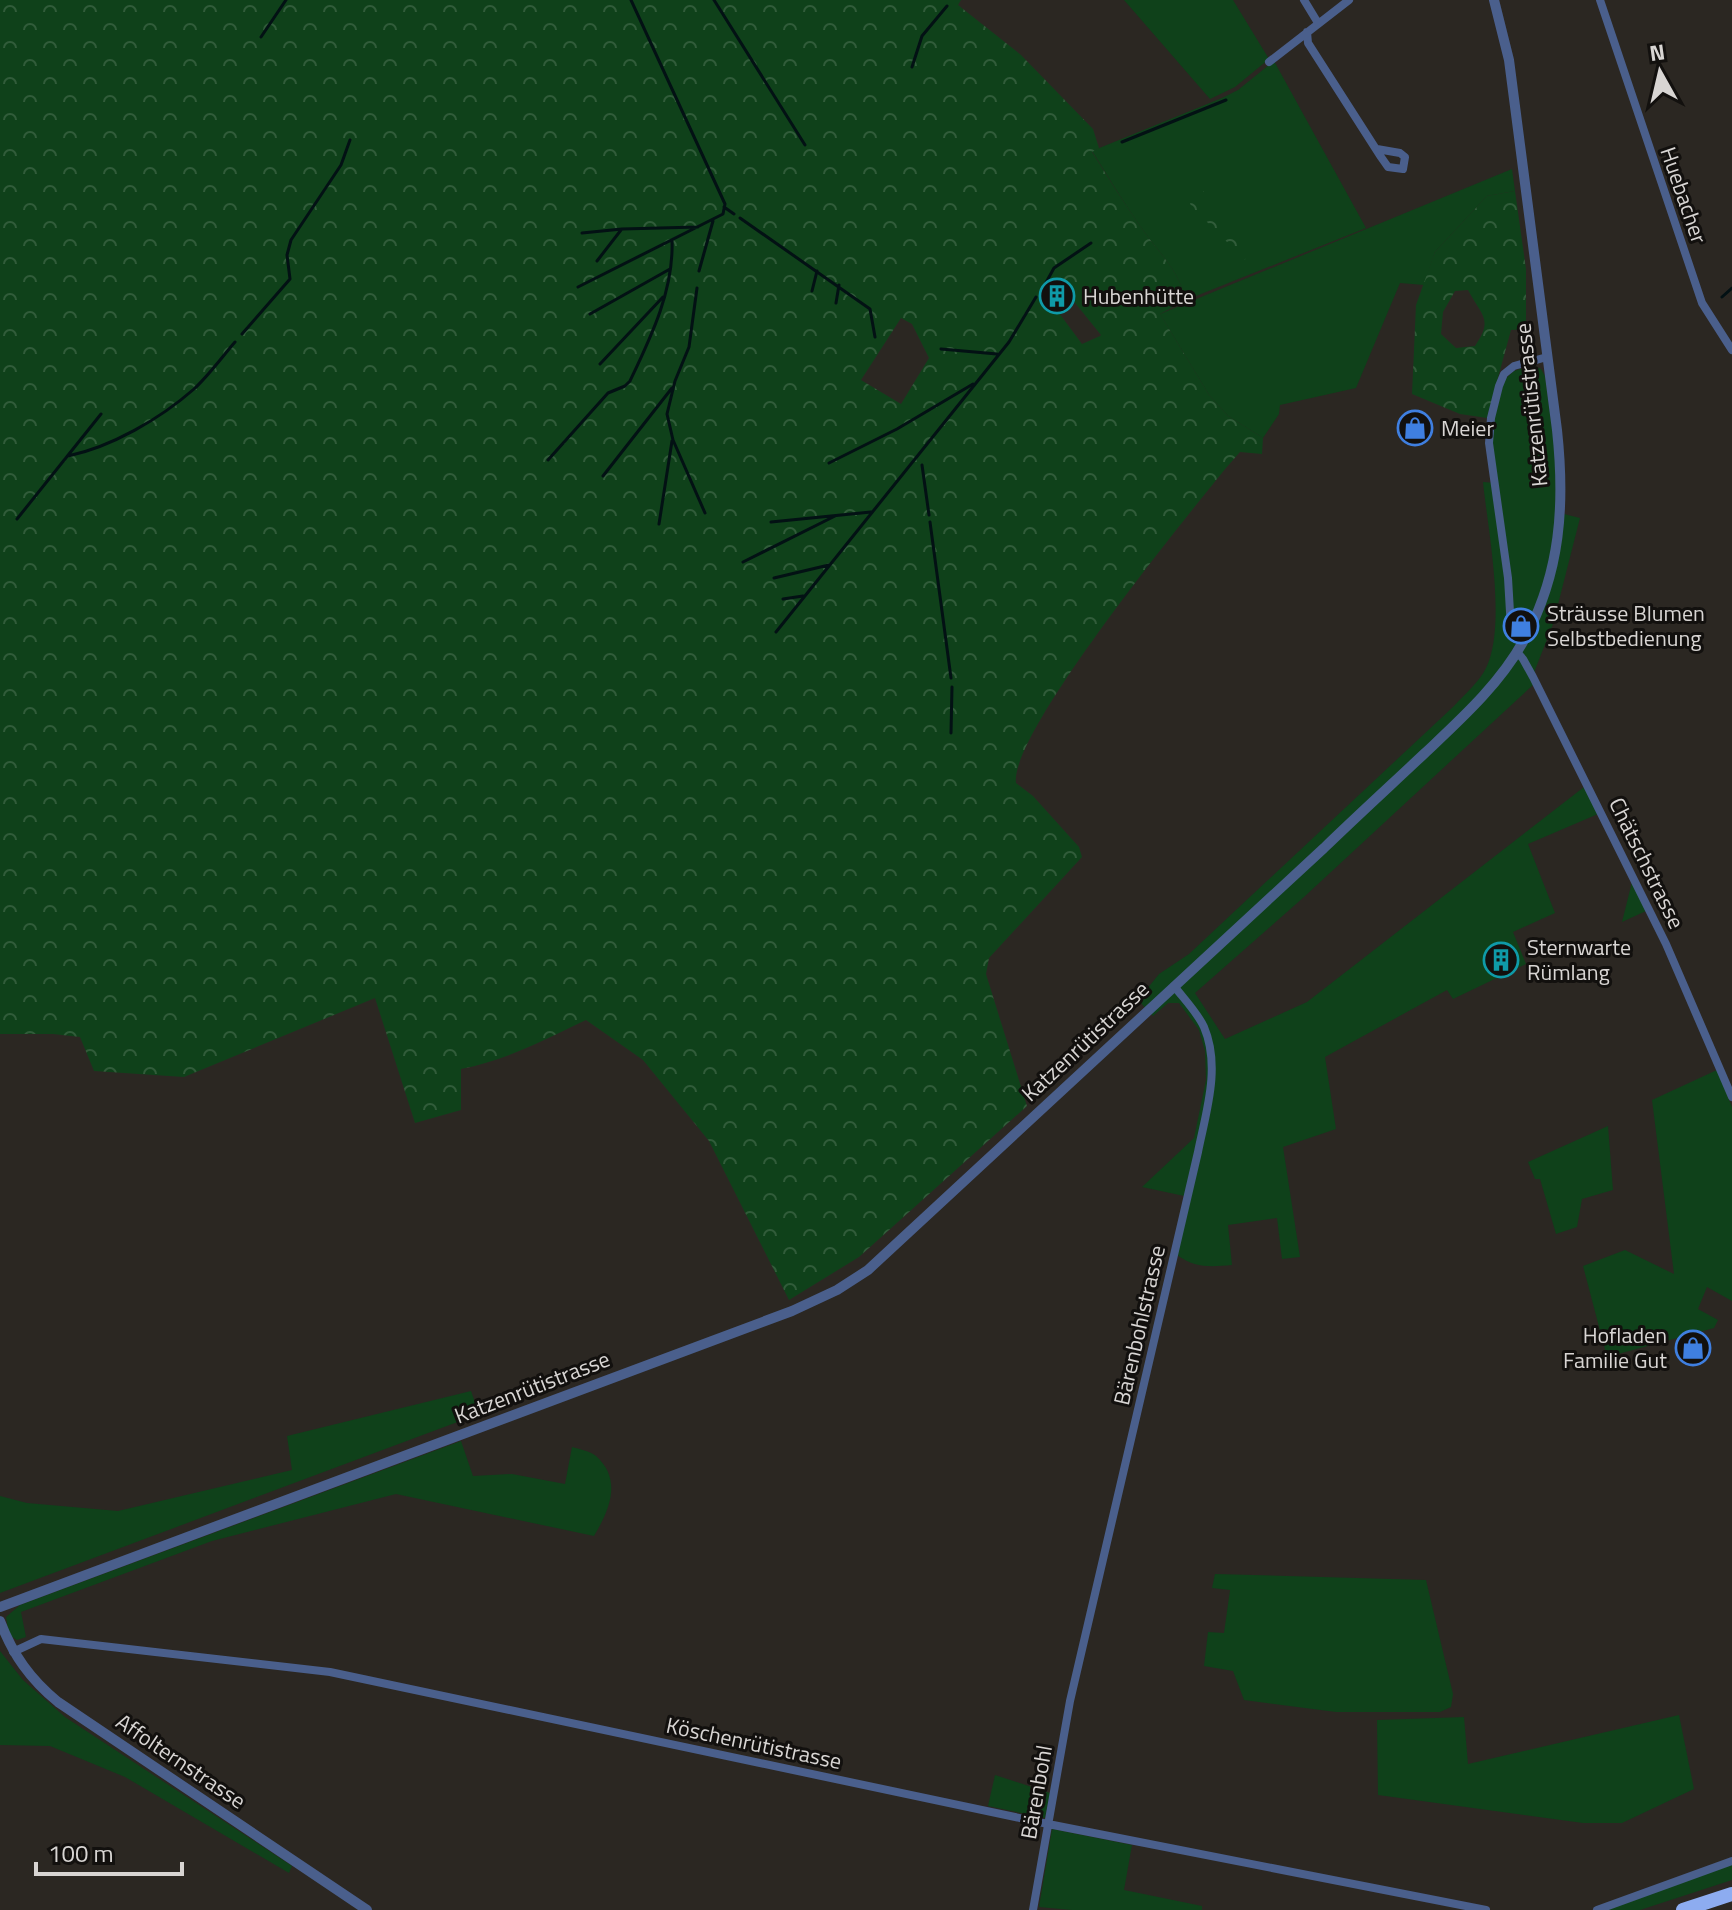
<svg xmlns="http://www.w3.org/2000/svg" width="1732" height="1910" font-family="'Titillium Web',sans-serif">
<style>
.green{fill:#0f411a}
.forest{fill:url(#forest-crowns);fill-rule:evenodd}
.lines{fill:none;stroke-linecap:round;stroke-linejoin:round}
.stream{stroke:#031114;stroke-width:3}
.minor{stroke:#4a5f8c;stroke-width:8}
.tertiary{stroke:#4a5f8c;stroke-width:10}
.motorway{stroke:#8dacf0;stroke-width:14}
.labels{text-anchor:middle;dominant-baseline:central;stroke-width:6;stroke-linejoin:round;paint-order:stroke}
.street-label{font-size:22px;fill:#d8d5d3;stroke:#12100e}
.poi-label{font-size:22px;fill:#d8d5d3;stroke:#12100e;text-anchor:start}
</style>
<defs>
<pattern id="forest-crowns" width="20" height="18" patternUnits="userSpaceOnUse" patternTransform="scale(2)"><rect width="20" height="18" fill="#0f411a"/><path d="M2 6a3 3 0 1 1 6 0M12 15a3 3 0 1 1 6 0" fill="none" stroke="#315c3a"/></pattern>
</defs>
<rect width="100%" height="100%" fill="#2b2722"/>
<path class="green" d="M1124 0H1233L1269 59 1235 87 1210 99Z
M1274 61 1366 228 1186 300C1179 270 1157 251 1140 226 1123 202 1108 176 1092 151L1222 98 1238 90Z
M1512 169 1515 191 1487 196 1435 252 1424 285 1400 283 1356 388 1280 405 1279 414 1263 438 1228 416 1209 395 1160 314Z
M1533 365 1541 369 1545 376 1556 457V512L1580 518 1553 624 1535 670 1534 684 1304 897 1195 993 1225 1039 1307 1002 1584 787 1598 814 1528 844 1555 913 1513 932 1526 964 1453 999 1447 990 1325 1057 1336 1129 1283 1147 1300 1257 1282 1259 1277 1218 1228 1225 1232 1265C1210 1267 1195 1268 1177 1255L1189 1197 1142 1187 1194 1138 1206 1080 1205 1051 1199 1030 1179 1003H1168L1153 1016 1138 1000 1159 974 1189 954 1454 706C1465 694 1479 682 1486 668 1507 625 1488 531 1483 482L1496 483 1492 449 1493 420 1504 380 1514 371Z
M1632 882 1646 911 1622 922Z
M1717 1070 1732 1107V1301L1707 1287 1698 1309 1718 1320 1714 1328 1607 1357 1583 1266 1625 1250 1674 1274 1652 1100Z
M1608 1126 1613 1190 1582 1199 1577 1227 1556 1234 1540 1179H1535L1528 1162Z
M471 1391 479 1414 0 1593V1496L27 1503 118 1511 292 1470 287 1436Z
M461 1441 473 1476 512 1474 565 1484 572 1447C579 1449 590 1451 596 1456 623 1480 609 1511 594 1536L396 1494 212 1541 21 1612 26 1637 17 1640 9 1635 6 1617 20 1605Z
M1215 1574 1426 1580 1453 1694 1451 1707 1440 1712H1336L1244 1700 1233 1671 1204 1666 1208 1632 1224 1633 1230 1590 1212 1588Z
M0 1651 23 1680 65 1717 292 1866 289 1873 125 1777 50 1746 0 1745Z
M1679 1715 1694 1789 1622 1823H1583L1378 1795 1377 1720 1464 1717 1468 1764Z
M995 1775 1050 1793 1045 1818 988 1806Z
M1052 1829 1132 1845 1124 1890 1202 1906V1910H1072L1039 1907Z
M1732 1864V1880L1640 1910H1607Z"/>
<path class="forest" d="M0 0H961L958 5 1021 55 1093 129 1099 148 1092 152C1108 177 1123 202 1140 226 1157 251 1179 270 1186 300L1160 314 1209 395 1228 416 1263 438 1262 454 1240 452 1226 468C1187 516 1009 734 1016 783L1033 796 1079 847 1082 857 989 958 986 974 1027 1106 859 1257 789 1300 709 1141 643 1060 586 1020C544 1040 507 1060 461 1069V1110L415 1123 375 998 184 1077 94 1071 80 1037 53 1034H0ZM1059 283 1101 335 1100 336 1082 344 1045 294ZM901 318 912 324 929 358 901 404 861 380Z
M1192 177 1247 247 1245 260 1191 206 1184 184Z
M1515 191 1526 269V329L1511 330 1487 418 1460 414 1412 394 1416 305 1435 252 1487 196ZM1468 290C1481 315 1494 319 1475 346L1456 348 1441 334 1443 312 1455 291Z"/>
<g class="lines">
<path class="stream" d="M714 0 805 145
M261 37 286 0
M912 67 922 36 947 6
M1122 142 1226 100
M724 207 734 214
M740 218 870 309 875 337
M582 233 622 229 698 227
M597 261 621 230
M699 271 713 221
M578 287 723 214 725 204 631 0
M697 288 689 347 675 381 667 414 673 440 705 513
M1043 288 1054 268 1091 243
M812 291 817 271
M1722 297 1732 288
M836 303 839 285
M590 314 670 269
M242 334 290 279 287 255 291 240 341 165 350 140
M941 349 997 354
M600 364 663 297
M68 456C111 447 160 419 194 389 209 375 222 357 235 342
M548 460 608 393 625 386 630 381C651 337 674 290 672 240
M829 463 897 429 973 384
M922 465 929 515
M603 476 672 388
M17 519 101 414
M771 522 871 512
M930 522 951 678
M659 524 672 441
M743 562 835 516
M774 578 829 565
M783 599 803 596
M776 632 1009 342 1036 297
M951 733 952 687"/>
<path class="minor" d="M1304 0 1318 23
M1600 0 1702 303 1732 350
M1307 32 1308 43 1381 157 1388 167 1403 169 1405 157 1400 153 1377 149
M1269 62 1349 0
M1523 642 1511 629 1508 578 1489 443 1491 418 1499 386 1504 374 1514 366 1547 357
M1517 652 1523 659 1533 677 1666 944 1732 1097
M13 1652 41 1639 330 1672 1048 1824 1486 1910
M1033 1910 1070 1701 1198 1152C1206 1112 1221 1067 1204 1027 1197 1012 1184 999 1174 986
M1597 1910 1732 1861"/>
<path class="tertiary" d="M0 1607 792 1311 837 1290 868 1270C1020 1130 1172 990 1324 848 1357 816 1391 785 1425 753 1461 719 1500 684 1524 640 1561 573 1565 504 1557 430L1509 60 1494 0
M0 1621C13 1655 30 1679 58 1702L367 1910"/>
<path class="motorway" d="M1683 1910 1732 1894"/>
</g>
<defs>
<g id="building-ring" transform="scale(1.8)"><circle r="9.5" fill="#12100e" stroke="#0f9aa8" stroke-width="1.5"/><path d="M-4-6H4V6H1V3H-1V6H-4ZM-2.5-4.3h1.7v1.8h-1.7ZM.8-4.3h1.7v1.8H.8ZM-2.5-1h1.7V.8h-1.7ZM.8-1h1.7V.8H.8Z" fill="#0f9aa8"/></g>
<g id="shop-ring" transform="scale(1.8)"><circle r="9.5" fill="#12100e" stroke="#3f7fe0" stroke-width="1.5"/><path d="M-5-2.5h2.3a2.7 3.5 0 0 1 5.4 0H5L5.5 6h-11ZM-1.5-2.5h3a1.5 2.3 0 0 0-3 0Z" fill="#3f7fe0"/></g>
</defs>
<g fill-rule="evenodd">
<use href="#building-ring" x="1057" y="296"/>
<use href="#shop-ring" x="1415" y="428"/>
<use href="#shop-ring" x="1521" y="626"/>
<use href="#building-ring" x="1501" y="960"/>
<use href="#shop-ring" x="1693" y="1348"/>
</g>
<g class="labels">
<g class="street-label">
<text transform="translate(1684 195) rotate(71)">Huebacher</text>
<text transform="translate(1531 405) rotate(-96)">Katzenrütistrasse</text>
<text transform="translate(1647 863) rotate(64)">Chätschstrasse</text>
<text transform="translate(1085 1041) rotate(-43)">Katzenrütistrasse</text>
<text transform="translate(1139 1325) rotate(-77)">Bärenbohlstrasse</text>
<text transform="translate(532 1387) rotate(-21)">Katzenrütistrasse</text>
<text transform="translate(754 1743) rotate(12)">Köschenrütistrasse</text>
<text transform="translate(181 1761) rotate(34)">Affolternstrasse</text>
<text transform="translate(1036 1792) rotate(-80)">Bärenbohl</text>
</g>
<g class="poi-label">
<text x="1083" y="296">Hubenhütte</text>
<text x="1441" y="428">Meier</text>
<text x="1547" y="613">Sträusse Blumen<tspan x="1547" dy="25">Selbstbedienung</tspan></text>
<text x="1527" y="947">Sternwarte<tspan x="1527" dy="25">Rümlang</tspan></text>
<text x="1667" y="1335" text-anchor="end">Hofladen<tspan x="1667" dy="25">Familie Gut</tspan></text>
</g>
</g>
<g transform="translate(1660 72) rotate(352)" stroke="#12100e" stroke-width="6" paint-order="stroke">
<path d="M0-6L14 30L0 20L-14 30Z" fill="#d8d5d3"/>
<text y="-12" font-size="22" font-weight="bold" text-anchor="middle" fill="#d8d5d3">N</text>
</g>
<path d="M36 1862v12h146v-12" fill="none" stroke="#d8d5d3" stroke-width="4"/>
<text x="48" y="1862" font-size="24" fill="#d8d5d3" stroke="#12100e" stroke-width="6" paint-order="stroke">100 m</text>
</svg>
